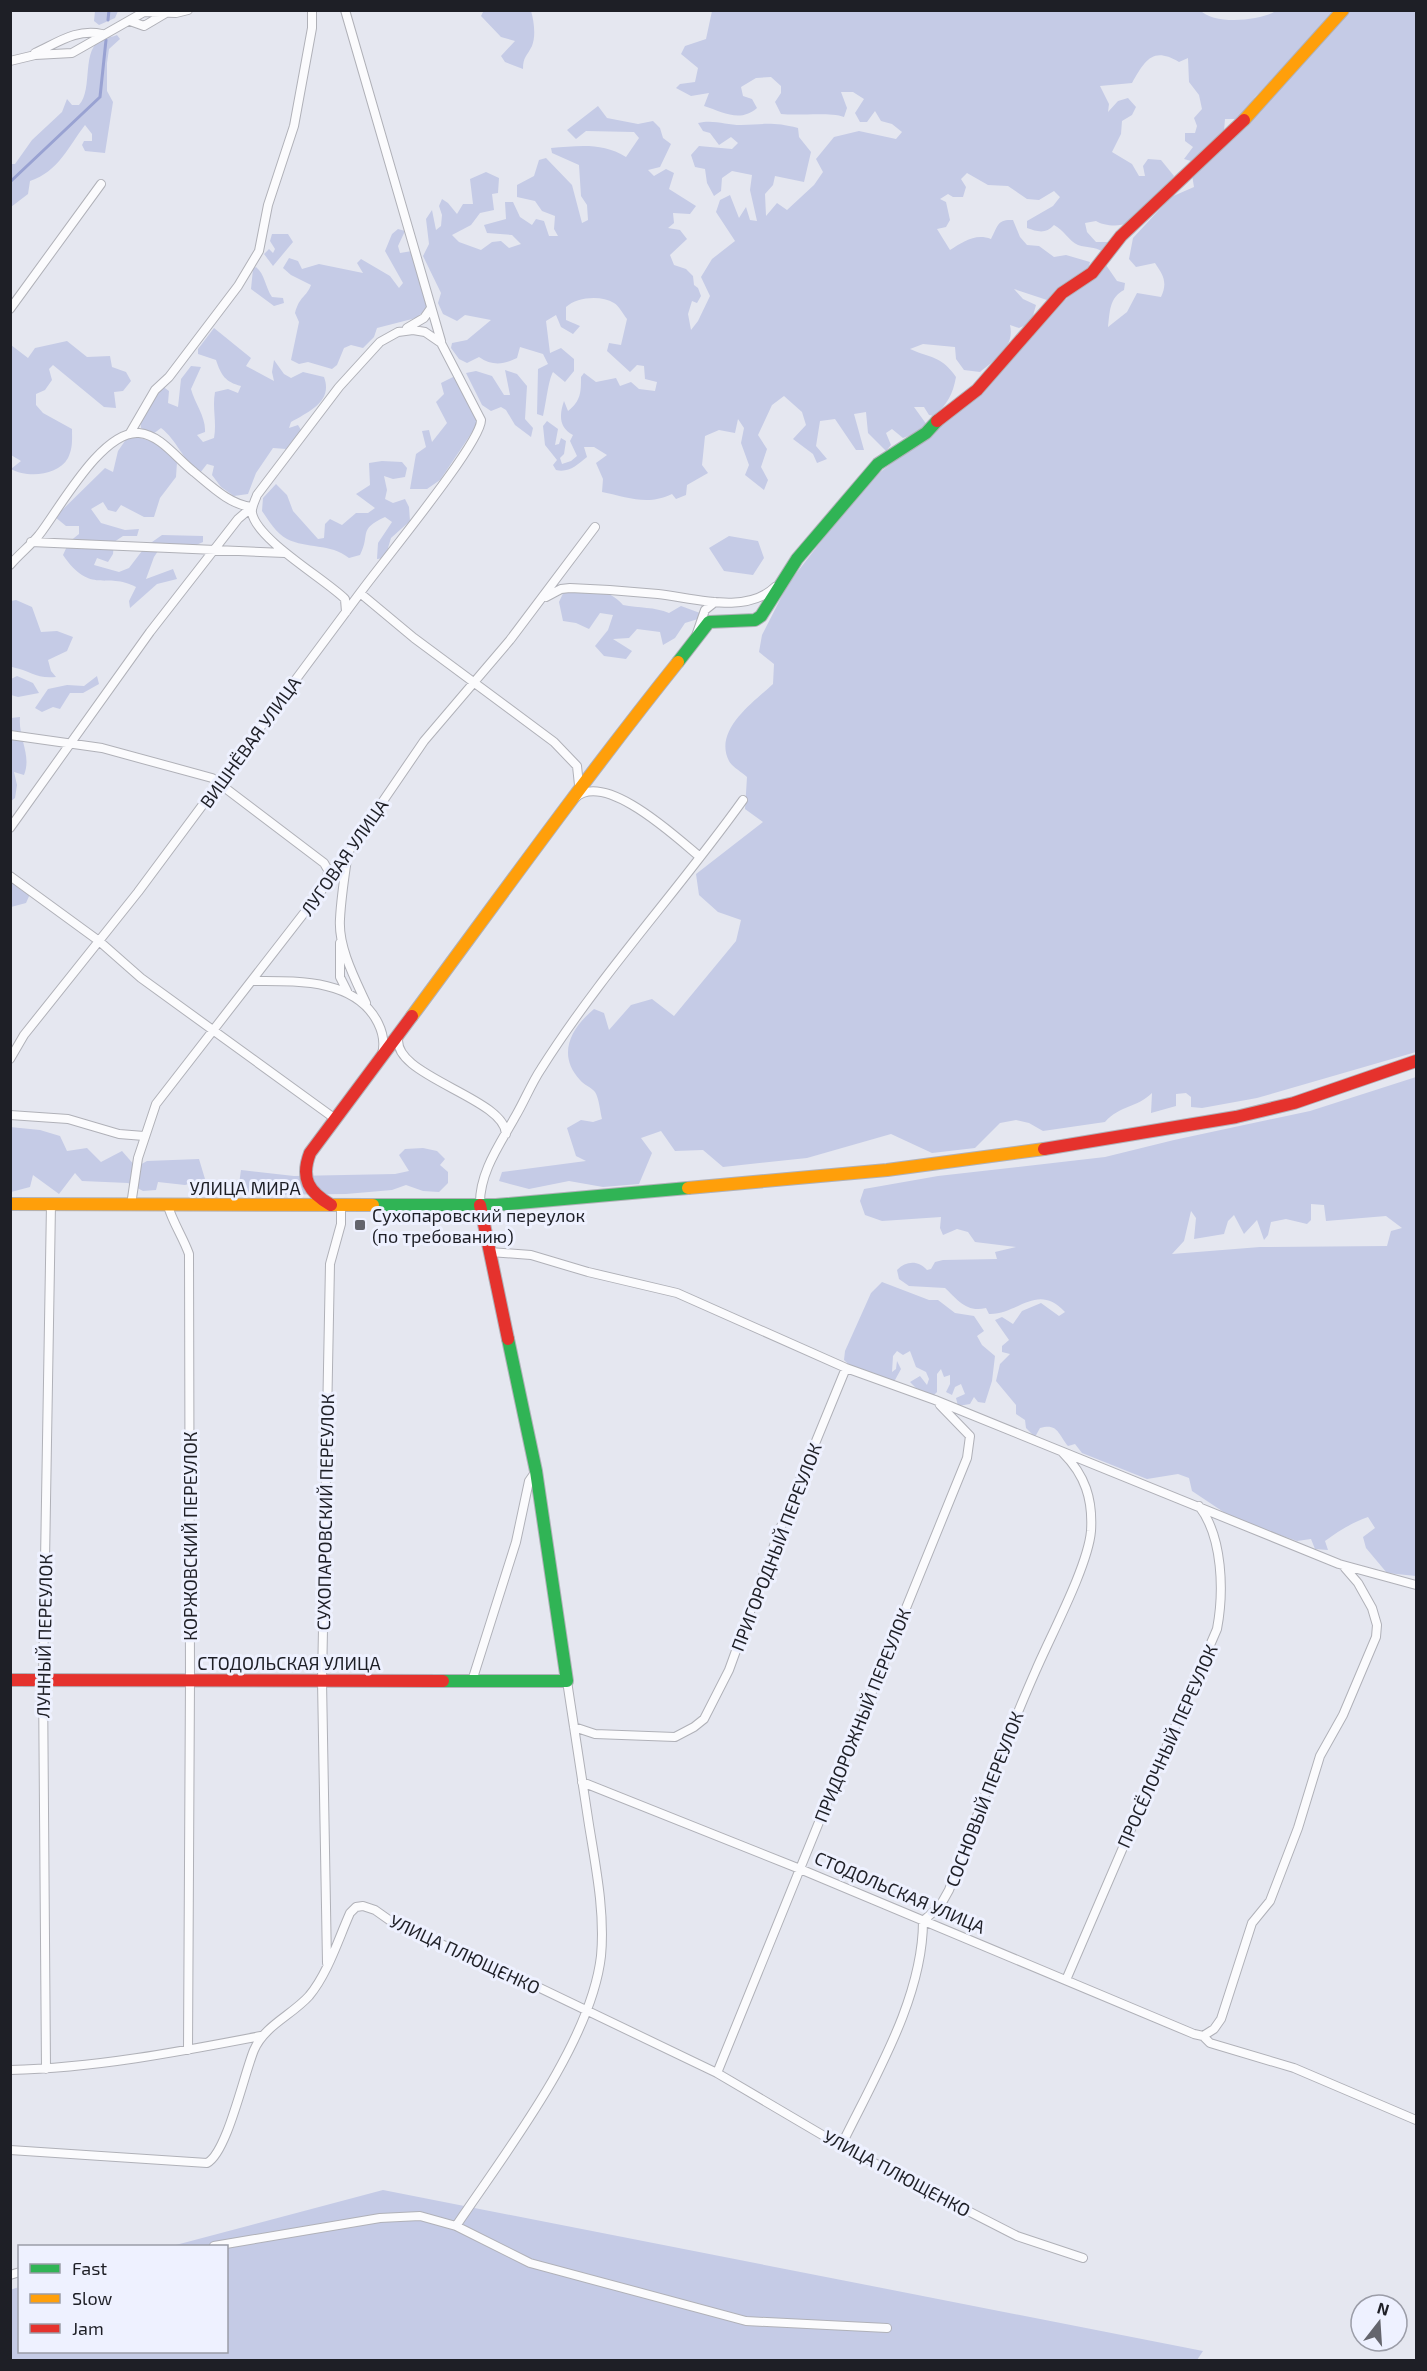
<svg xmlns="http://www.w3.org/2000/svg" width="1427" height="2371" font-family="'Exo 2',sans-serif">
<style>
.green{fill:#c5cbe6;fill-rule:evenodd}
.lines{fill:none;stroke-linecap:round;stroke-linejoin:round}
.stream{stroke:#99a2d2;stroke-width:3}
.street-casing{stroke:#b0b1b8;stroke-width:10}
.fast-casing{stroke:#b0b1b8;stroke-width:14}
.slow-casing{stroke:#b0b1b8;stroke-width:14}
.jam-casing{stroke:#b0b1b8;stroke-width:14}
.street{stroke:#fbfbfd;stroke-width:8}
.fast{stroke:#30b455;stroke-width:12}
.slow{stroke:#ff9f0a;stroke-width:12}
.jam{stroke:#e5322d;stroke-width:12}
.poi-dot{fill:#64656d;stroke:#eef1ff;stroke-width:2}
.labels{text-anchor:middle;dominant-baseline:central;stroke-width:6;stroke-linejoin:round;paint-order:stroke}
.street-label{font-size:18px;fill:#1e1f26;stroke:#eef1ff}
.poi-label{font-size:18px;fill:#1e1f26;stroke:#eef1ff;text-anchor:start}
</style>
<rect width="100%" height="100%" fill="#e5e7f0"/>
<path class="green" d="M484 10 531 11C534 21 536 36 532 46 527 56 523 57 523 69L505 62 501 56 515 41 501 37 481 16Z
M1200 10C1213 25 1258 21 1274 12L1259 11H1334L1322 27 1255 97 1242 115 1235 119H1225L1224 131 1191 161 1184 159 1193 147 1185 141V133H1195L1197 126 1194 118 1202 109 1199 95 1189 82 1188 58 1179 62C1152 46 1145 61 1132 83L1100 86 1109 104 1108 112 1118 101 1128 98 1136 107 1132 115 1122 121 1121 134 1112 152 1132 164 1139 176H1145L1143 166 1148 159 1161 160 1174 176C1169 184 1136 220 1128 223 1119 227 1104 226 1096 221L1085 223 1087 232 1096 242H1110L1103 252C1094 246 1087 248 1078 245 1069 241 1064 230 1054 225 1046 234 1038 232 1027 228V221L1053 206 1060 197 1054 191 1039 200 1027 199 1008 186 988 185 967 173 961 179 966 187 963 197H953L948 194 940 199 946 202 950 220 946 227 937 229 950 250C963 242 975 233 991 239 998 226 997 219 1013 220L1020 237 1027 245 1039 246 1054 257 1066 255 1090 262 1087 272 1050 301 1014 289 1023 299 1036 305 1031 323 1019 328 1010 325C1015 347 996 359 980 372L964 370 956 359 955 347 923 344 910 349C930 358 942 356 956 377 953 394 947 405 934 416L929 415 924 407H914L927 425 919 432 903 438 892 429 886 433 891 445 886 451 868 433 866 412 854 414 864 450H856L835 419 820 421 816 446 827 459 817 463 813 454 793 439 806 425 802 412 784 396 772 405 758 435 767 449 761 467 768 480 764 490 745 475 749 465 741 443 744 428 738 419 735 433 719 430 705 436 702 465 708 473 687 485 686 495 676 499 672 494C648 506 627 497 602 492L603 479 596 463 607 455 594 447H584L587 457C577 465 569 473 556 470L553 465 557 460 545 445 543 426 547 421 558 429 555 445 559 444 561 438 566 441 564 454 560 458 562 464 571 461 577 456 570 441 573 435C559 428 559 415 564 401L568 411C581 401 581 392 581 377L584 373 596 382 616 378 620 386 631 382 639 389 655 391 657 382 645 379 644 366 637 365 630 372 607 351 609 343 621 345 627 319C623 314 619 306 614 303 601 295 577 297 566 307V320L580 326 573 334 561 327 556 315 546 321 550 353 561 348 574 359V371L565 382 553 372C548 381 546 404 543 416L537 414 538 369 548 364 543 354 520 347 517 358C503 365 492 366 479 357L467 363 459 359 451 348 452 343 467 340 491 320 465 315 457 321 443 314 438 303 441 293 423 256 429 244 426 219 432 210 436 230 441 226 442 215 439 206 442 199 448 203 457 214 463 204H473L470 179 486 172 499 178 498 193 492 194 494 210 480 213 471 225 452 235 459 242 481 250 492 242 501 241 509 248 521 244 512 235 487 233 484 225 506 219 505 202H513L520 217 532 225 536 219 544 221 549 236H558L554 229 555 216 542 211 535 201 517 197V185L534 176 539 160 546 158 572 185 582 223 588 220 587 205 581 196 579 165 552 153 551 148C578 146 602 142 626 157L639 138 634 132 586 131 576 139 567 130 598 106 607 118 638 124 653 121 660 128 663 138 671 144 660 167 648 170 654 176 666 169 674 173 669 189 696 206 690 214 673 213 674 223 668 228 680 230 687 239 670 255 674 265 686 269 693 276 694 285 698 288 701 296 697 303 692 301 688 314 691 330 698 321 710 296 701 277 712 259 735 241 716 212 720 200 730 195 739 218 746 207 750 220 757 221 750 190 752 175 732 171 722 178 721 191 714 196 707 183 705 169 695 167 691 155 699 146 732 149 738 143 731 137 719 145 710 133 703 131 698 123C713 119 726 125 741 125 765 124 774 122 798 128L799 137 811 152 804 182 775 176 773 185 765 194 766 216 777 203 787 210 814 185 823 172 816 159 834 137 859 131 896 139 902 132 892 124 881 121 875 111 867 122H860L855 113 864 99 853 92H841L847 108 844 117C830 112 799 116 781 114L775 102 781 93V86L771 77 756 78 741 87 743 96 752 99 757 108C740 123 723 112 704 106L709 93 691 96 676 88 680 84 695 82 698 68 681 54 685 46 706 39 712 11Z
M95 11V10L118 11 115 18 99 25 94 21Z
M1345 11H1416V1052L1257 1098 1202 1108 1191 1107V1097L1186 1093 1176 1094V1106L1151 1113 1152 1093C1137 1108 1120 1105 1105 1122L1043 1131 1029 1123 1016 1120 1000 1123 975 1148 932 1153 891 1134 807 1158 723 1167 703 1150 675 1151 661 1131 641 1138 652 1153 639 1184 603 1187 569 1181 529 1189 499 1181 502 1172 586 1161 576 1156 567 1128 581 1120 593 1122 602 1119C600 1111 599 1098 595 1092 591 1087 584 1085 580 1080 557 1055 570 1029 594 1009L604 1013 609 1030 631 1005 652 999 674 1016 736 941 741 920 718 912 699 895 696 874 763 822 745 809 747 777C742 772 732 767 729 761 713 730 754 702 773 684L774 664 759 652 762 635 788 584 853 500 879 473 981 395 1059 305 1106 265 1117 281 1125 283 1124 290C1109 298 1110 312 1108 327L1127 312 1137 293 1161 297C1168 282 1163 275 1155 263L1136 267 1129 259 1133 238 1171 197 1194 187 1192 175 1249 121Z
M117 35 120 39 109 49 107 63V91L113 102 105 153 85 151 82 145 84 141H92V134L85 125C68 147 59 171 30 181L28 194 11 207V164H15L32 140 62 112 67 99 72 105H79C94 89 80 48 103 39 107 37 113 37 117 35Z
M398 229 405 231 398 246 400 253 412 251 429 307 416 318 377 328 374 337 363 348 351 345 344 348 337 365 332 369 308 362 299 364 291 360 299 322 295 313C300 295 306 298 311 285L291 275 283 268 289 258 298 261 302 269 319 264 363 273 357 263 361 259 390 276 399 288 403 283 385 251 392 234Z
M272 234H288L293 242 273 266 264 254 269 249 273 253 275 249 270 241Z
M256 267C265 274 265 287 272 297L283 298 284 303 274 306 251 289 253 269Z
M214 328 251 358 246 366 274 381 272 372 274 360 284 374 291 378 303 372 324 377C333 401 310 411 291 422L289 428 298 425 301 430 286 449 273 448 256 473 248 494 234 496 221 487 212 475 214 466 207 464 200 473C183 461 177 440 161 428L153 434 141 428 140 418C152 407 152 397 162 386L169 391 168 403 178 407 181 379 191 366 201 367 191 389C195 404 206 417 205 432L197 435 203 442 214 438C217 422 212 408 215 392L228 389 238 393 241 386C225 382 221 375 216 360L198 354V349Z
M67 341 87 357 110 356 112 367 126 372 131 381 123 391 114 392 116 408 104 407 53 365 49 369 52 380 45 390 36 394V405L43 413 72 429C72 439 73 448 68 458 58 476 27 478 11 469L21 461 11 455V345L28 358 35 348Z
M505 370 517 374 527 386 525 419 533 428 531 437 515 425 506 410 501 407 491 411 482 405 466 373 476 371 492 376 504 395H510Z
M455 376 479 422 440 480 427 489H410L416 454 426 447 422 431 429 430 432 442 447 423 436 402 444 394 441 383Z
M129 435 155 442 177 462 176 477 160 498 154 517H144L121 505 116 512 108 510 103 502 91 509 101 523 125 530 139 529 137 536H123L114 542 113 554 108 562 97 558 94 565 119 572 129 568 145 547 162 535 203 536V542L194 546 160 548 154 557 146 579 173 569 177 579 157 584 130 608 129 601 136 587C106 571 91 596 63 555L69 542 79 534V526H66L55 517 105 468 113 472 118 451Z
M382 461 402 462 407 468 405 477 393 479 384 476 387 490 385 499 393 503 405 499 409 507 410 521 391 538 385 558 377 559 378 543 392 522 385 517C357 530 371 534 360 555L349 558C330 543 307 549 287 539 276 533 269 521 262 511L263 498 276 484 287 495 293 511 318 539 324 538 325 524 330 519 342 525 356 513H368L375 508 356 494 370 485 369 463Z
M729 536 758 541 764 558 753 575 724 571 709 548Z
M566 587C587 589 609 588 623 605 639 608 655 607 669 613L681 606 700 613 698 619 685 623 675 638 663 645 660 632 637 629 629 638 613 639 632 651 626 659 604 656 595 646 608 630 613 615 600 613 589 629 576 623 563 621 559 602Z
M16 600 32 607 41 632 57 631 73 637 67 651 48 660 51 671 56 677C36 679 31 671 12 667L11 601Z
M17 676 33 683 39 693 18 697 11 695V679Z
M97 676 99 684 83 693H70L60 709 53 707 42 712 35 708 48 689 67 685 84 686Z
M20 717C18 738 32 755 24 775L14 772 17 785 15 798 11 801V718Z
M10 876 30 894 26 903 11 907Z
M1416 1077V1576L1387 1573 1366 1548 1363 1537 1375 1528 1368 1517C1351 1523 1339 1531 1325 1541L1328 1550 1315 1549 1311 1539 1297 1541 1266 1530 1225 1513 1192 1491 1189 1478 1178 1474 1147 1479 1082 1453 1075 1444 1068 1446C1058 1434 1058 1423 1040 1428L1035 1437 1026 1428 1025 1420 1016 1414V1405L996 1381 1000 1364 1010 1354 1002 1352V1346L1009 1340 995 1320 1002 1317 1013 1324 1022 1311 1041 1303 1059 1316 1065 1312C1037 1282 1018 1315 989 1314L986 1308C966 1313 957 1299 945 1288L909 1286 899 1279 897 1270C906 1261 918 1260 927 1270L931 1269 935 1262 943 1260 997 1259 995 1252 1016 1247 975 1242 968 1232 957 1229 943 1235 940 1228 941 1217 882 1221 865 1215 860 1201 864 1189 938 1176 1105 1157 1174 1140 1310 1111ZM1311 1204 1324 1205 1326 1221 1386 1216 1402 1228 1391 1231 1387 1246 1260 1247 1172 1254 1184 1241 1191 1211 1196 1218 1194 1239 1224 1234 1228 1221 1234 1215 1244 1234 1257 1220 1264 1240 1268 1235 1271 1222 1286 1219 1307 1224 1311 1220Z
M10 1127 40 1130 60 1136 67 1151 87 1148 101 1162 122 1151 136 1167 147 1161 199 1159 205 1179 185 1185 158 1182 156 1190 143 1191 128 1183 82 1181 75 1173 59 1194 33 1175 30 1187 11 1192Z
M423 1148 437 1151 445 1159 440 1165 448 1172V1183L439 1192 423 1191 406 1185 392 1190 346 1194 264 1195 249 1193 239 1184 241 1170 294 1176 395 1174 409 1171 399 1155 405 1149Z
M882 1282 929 1300H938L955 1313 974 1316 984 1331 977 1336 982 1345 995 1356 992 1381 985 1403 978 1402 974 1397 970 1404 958 1406 956 1398 965 1394 961 1384 955 1387 952 1395 946 1392 950 1384V1375L944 1377 941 1369 937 1374V1392L933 1396 916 1388 910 1382 920 1376 927 1385 929 1379 926 1372 916 1367 910 1351 903 1355 897 1351 893 1356 892 1372 896 1369 897 1361 901 1369 895 1380C879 1381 855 1371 844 1360L845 1351 871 1293Z
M383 2190 1203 2351 1197 2360H11L10 2290 19 2287 20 2352H226V2246H172Z"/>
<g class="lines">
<path class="stream" d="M108 20 109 10
M10 182 100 97 106 40"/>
<g class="street-casing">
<path id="street" d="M345 10 441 341
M130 21 144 26 166 13
M35 53C57 43 77 28 102 34
M10 61 35 55 72 53 144 12 176 13 188 10
M10 309 101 184
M407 328 424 318 431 308
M130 433 155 390 169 377 194 344 238 286 259 251 268 205 294 126 312 28V10
M31 542 285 553
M10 565C19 554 30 546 39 535 60 508 102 430 139 433 161 435 177 459 194 472 211 486 230 505 252 507
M360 593 414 638 554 742 577 766 579 785
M546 597 561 589 570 588C600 589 629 591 658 594 694 598 746 615 775 587
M696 636 705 610 715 602
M10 735 102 748 212 778 324 863 328 870 327 883
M575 798C605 770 677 838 700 857
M10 828 150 632 238 519 252 507
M347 859C344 879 341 899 340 919 338 947 355 979 366 1003
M10 876 99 941 141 978 334 1118
M340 943V977L347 991
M252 981C295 981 356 978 378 1023 383 1033 385 1043 382 1054
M399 1035C386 1075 505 1097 506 1134
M10 1059 24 1035 138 892 360 593C380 565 482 442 481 420L441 343 425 332 413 330 398 332 380 342 339 387 257 495C255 501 251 507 252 513 257 540 325 579 345 599L346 612
M10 1115 68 1119 119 1134 144 1136
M131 1205 138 1158 156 1104 325 886 424 741 510 640 595 527
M480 1205C479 1173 500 1144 515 1117 524 1102 531 1084 541 1069 601 974 678 891 743 800
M168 1206C173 1223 183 1237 189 1254L190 1680 188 2050
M490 1252 531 1255 588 1272 677 1293 846 1368 935 1400 1339 1564 1416 1585
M472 1681 516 1542 529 1481 536 1471
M574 1727 595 1734 675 1737 694 1727 704 1719 729 1670 780 1529 846 1368
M582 1782 800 1869 1194 2034 1203 2036
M327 1963 322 1681 330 1264 341 1224V1206
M1066 1980 1217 1629C1224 1592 1223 1537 1199 1506
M1203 2036 1214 2029 1221 2019 1252 1923 1270 1901 1298 1828 1320 1756 1343 1715 1376 1637 1377 1625 1372 1608 1358 1583 1345 1568
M1203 2036 1210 2043 1294 2068 1416 2120
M46 2069 43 1680 51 1204
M10 2070C94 2068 178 2052 261 2036
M717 2073 967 1458 970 1436 940 1405
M841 2146C874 2078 923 1998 923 1921L940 1906 949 1890C977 1816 1004 1742 1036 1670 1051 1635 1088 1566 1091 1531 1093 1499 1085 1475 1063 1453
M10 2150 207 2163C227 2153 244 2074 254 2050 264 2026 292 2015 309 1996 328 1973 338 1940 350 1913L356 1907 363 1906 375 1910 399 1927 492 1965 717 2073 841 2146 1017 2236 1083 2258
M456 2226C505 2153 591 2043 601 1956 605 1913 596 1868 589 1825 582 1777 574 1729 567 1681
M214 2246 380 2218 420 2216 456 2226 530 2263 746 2321 887 2328
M10 2275 20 2272"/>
</g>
<g class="fast-casing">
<path id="fast" d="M678 662 709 622 755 620 761 616 797 559 878 464 926 433 937 421
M373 1205H496L688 1188
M443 1681H567L536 1471 508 1339"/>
</g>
<g class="slow-casing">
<path id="slow" d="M1244 120 1343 10
M412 1016C500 897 586 777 678 662
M688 1188 887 1170 1044 1149
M10 1204 373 1205"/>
</g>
<g class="jam-casing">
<path id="jam" d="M937 421 977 390 1062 293 1092 273 1121 236 1244 120
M1044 1149 1236 1117 1294 1103 1416 1061
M331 1205C309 1192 300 1179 310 1153L412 1016
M480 1205 508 1339
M10 1680 443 1681"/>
</g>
<use href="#street" class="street"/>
<use href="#fast" class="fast"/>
<use href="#slow" class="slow"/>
<use href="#jam" class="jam"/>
</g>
<rect class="poi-dot" x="354" y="1219" width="12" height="12" rx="3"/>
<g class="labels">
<g class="street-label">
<text transform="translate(250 742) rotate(-54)">ВИШНЁВАЯ УЛИЦА</text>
<text transform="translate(344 857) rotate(-55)">ЛУГОВАЯ УЛИЦА</text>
<text x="245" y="1188">УЛИЦА МИРА</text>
<text transform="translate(325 1512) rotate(-89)">СУХОПАРОВСКИЙ ПЕРЕУЛОК</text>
<text transform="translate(190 1536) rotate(-90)">КОРЖОВСКИЙ ПЕРЕУЛОК</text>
<text transform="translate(776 1547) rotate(-69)">ПРИГОРОДНЫЙ ПЕРЕУЛОК</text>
<text transform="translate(44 1636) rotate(-89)">ЛУННЫЙ ПЕРЕУЛОК</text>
<text x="289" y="1663">СТОДОЛЬСКАЯ УЛИЦА</text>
<text transform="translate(862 1715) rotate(-68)">ПРИДОРОЖНЫЙ ПЕРЕУЛОК</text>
<text transform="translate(1167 1746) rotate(-66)">ПРОСЁЛОЧНЫЙ ПЕРЕУЛОК</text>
<text transform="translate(984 1799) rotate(-69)">СОСНОВЫЙ ПЕРЕУЛОК</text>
<text transform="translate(900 1892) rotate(23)">СТОДОЛЬСКАЯ УЛИЦА</text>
<text transform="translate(465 1954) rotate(25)">УЛИЦА ПЛЮЩЕНКО</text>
<text transform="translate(897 2173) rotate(28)">УЛИЦА ПЛЮЩЕНКО</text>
</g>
<g class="poi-label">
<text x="372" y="1215">Сухопаровский переулок<tspan x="372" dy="21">(по требованию)</tspan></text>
</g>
</g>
<rect width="1427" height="2371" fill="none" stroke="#1e1f26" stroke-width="24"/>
<rect x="18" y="2245" width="210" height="108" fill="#eef1ff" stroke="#9b9da8" stroke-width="1.5"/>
<rect x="30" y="2264" width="30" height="9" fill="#30b455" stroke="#9b9da8" stroke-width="1.5"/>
<text x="72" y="2275" font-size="18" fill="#1e1f26">Fast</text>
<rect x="30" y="2294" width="30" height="9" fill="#ff9f0a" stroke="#9b9da8" stroke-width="1.5"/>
<text x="72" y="2305" font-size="18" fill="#1e1f26">Slow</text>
<rect x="30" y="2324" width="30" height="9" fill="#e5322d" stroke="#9b9da8" stroke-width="1.5"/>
<text x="72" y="2335" font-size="18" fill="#1e1f26">Jam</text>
<g transform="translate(1379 2323) rotate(17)"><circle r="28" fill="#eef1ff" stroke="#9b9da8" stroke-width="1.5"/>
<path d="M0-4.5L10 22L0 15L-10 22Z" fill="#64656d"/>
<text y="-9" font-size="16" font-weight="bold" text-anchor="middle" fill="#1e1f26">N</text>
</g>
</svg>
